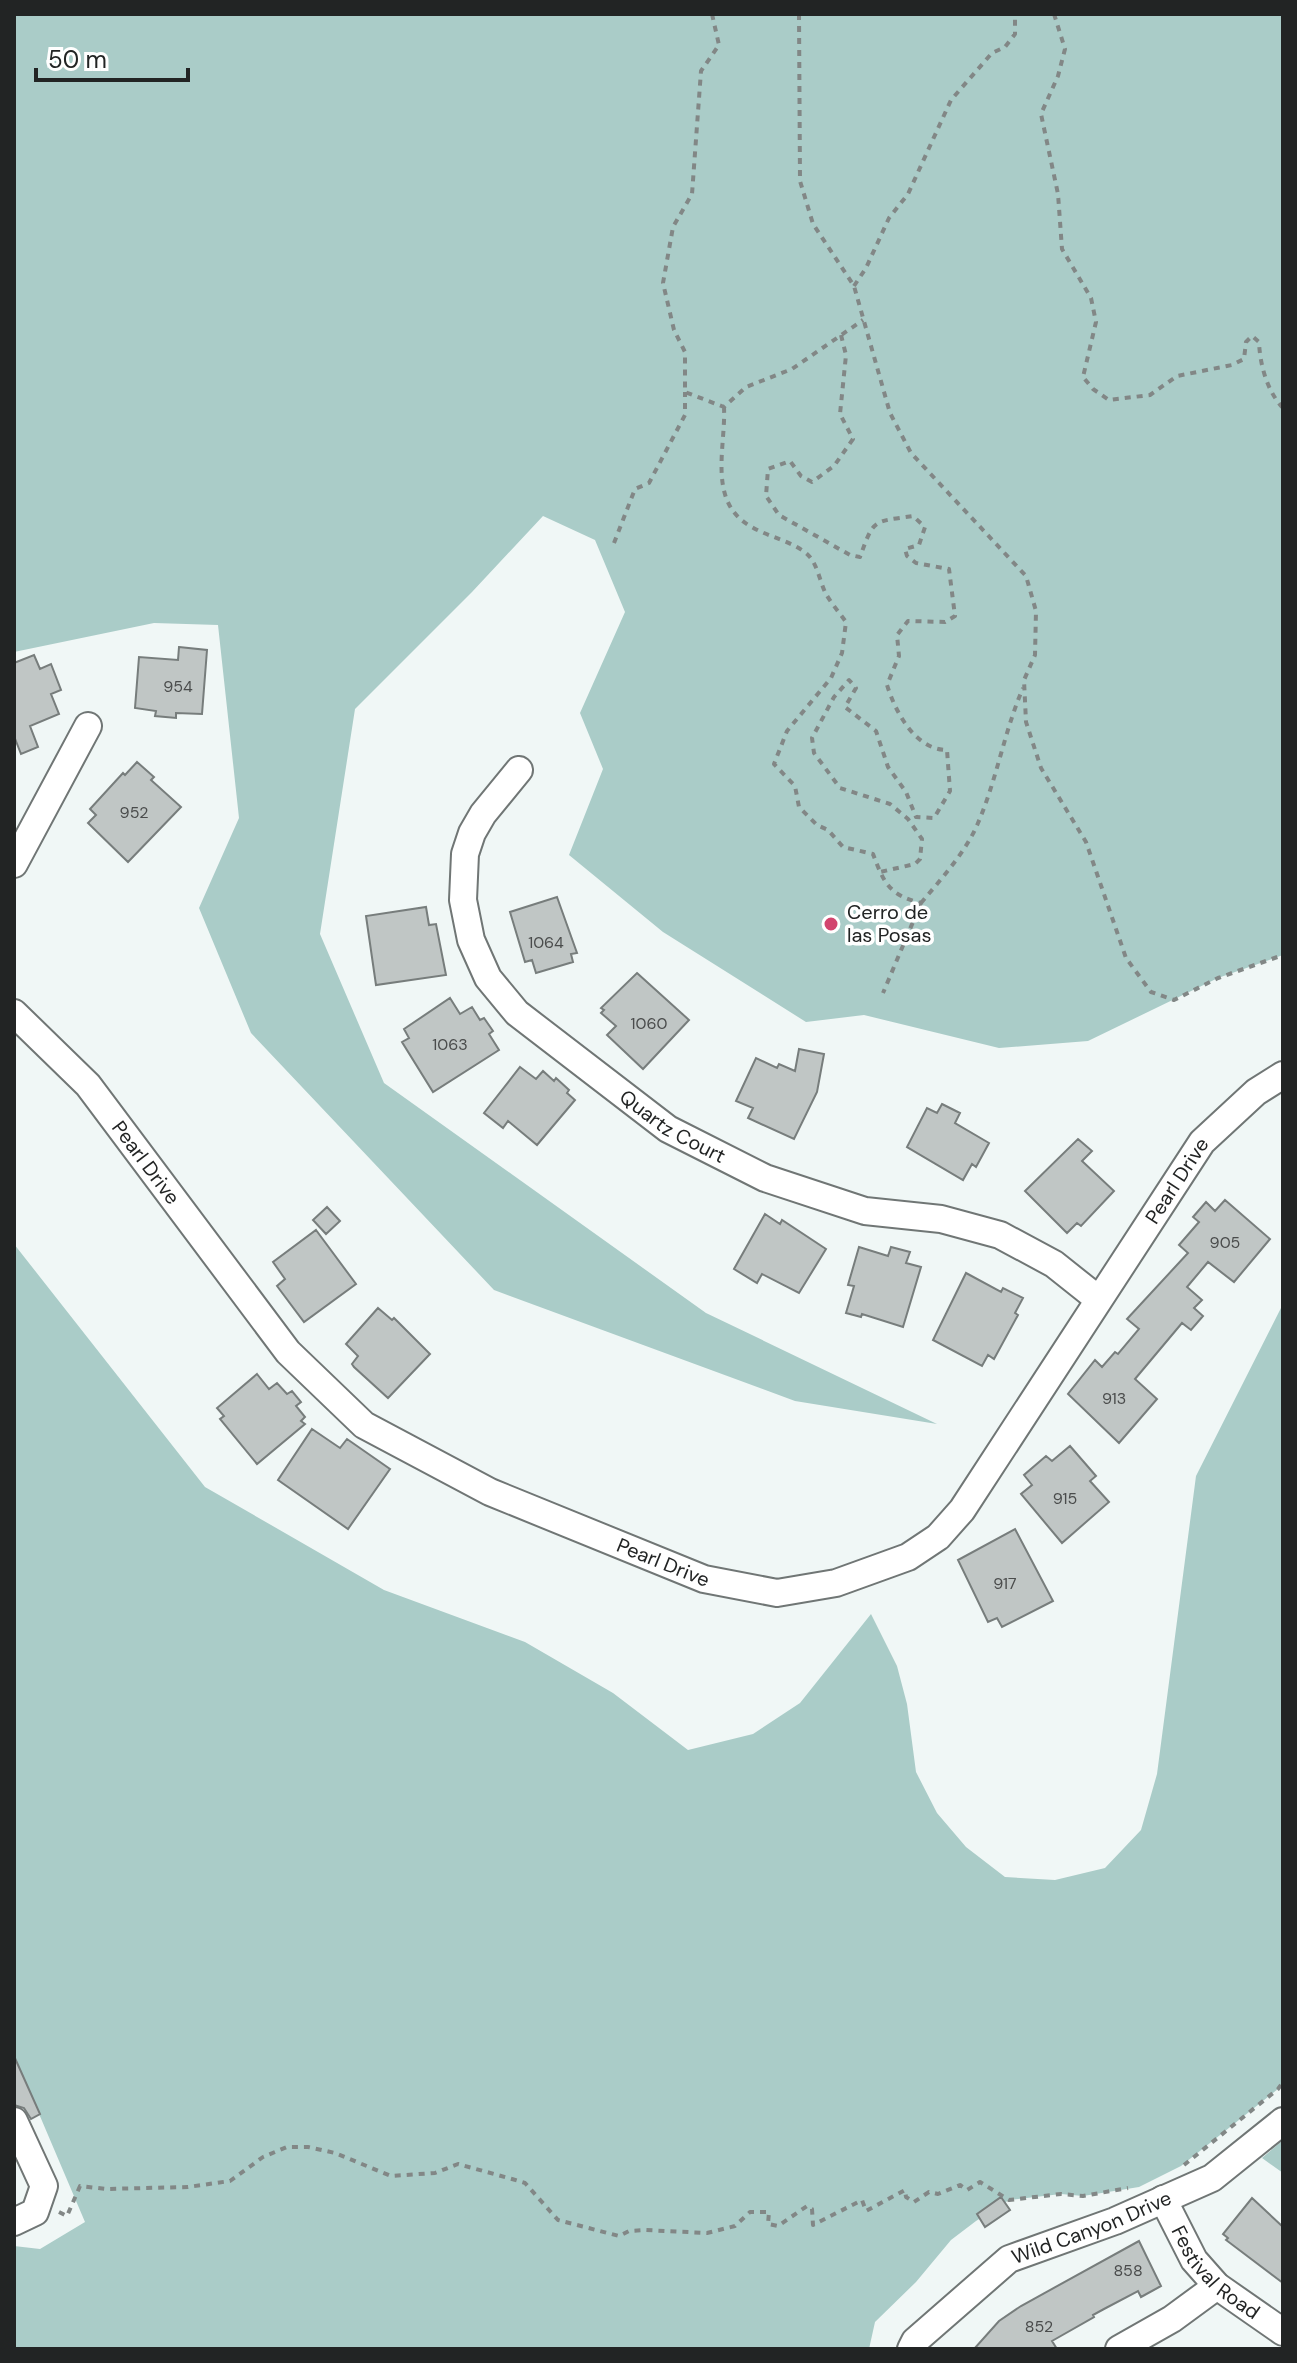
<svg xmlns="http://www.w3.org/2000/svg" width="1297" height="2363" font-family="'DM Sans',sans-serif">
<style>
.green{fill:#aaccc8}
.building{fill:#c0c6c5;stroke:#777d7c;stroke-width:2}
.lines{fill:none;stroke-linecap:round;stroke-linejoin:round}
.minor-casing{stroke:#707675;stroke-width:30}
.path{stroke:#828786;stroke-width:4;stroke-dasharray:6 6;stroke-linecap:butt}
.minor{stroke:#fff;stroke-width:26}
.poi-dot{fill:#d2446e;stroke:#fff;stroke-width:3}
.labels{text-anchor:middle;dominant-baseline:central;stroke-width:7;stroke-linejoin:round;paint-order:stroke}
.number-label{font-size:16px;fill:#4a4c4c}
.poi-label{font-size:20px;fill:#222424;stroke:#fff;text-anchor:start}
.street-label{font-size:20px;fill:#222424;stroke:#fff}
</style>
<rect width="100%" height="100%" fill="#f0f7f6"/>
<path class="green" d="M14 14H1283V955L1218 978 1088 1041 999 1048 864 1015 806 1022 663 932 569 855 603 769 580 713 625 612 595 540 543 516 472 592 355 709 320 934 384 1083 706 1313 937 1424 795 1401 494 1290 251 1033 199 908 239 818 218 625 154 623 14 652Z
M14 1244 205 1487 384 1590 525 1642 613 1693 688 1750 753 1734 800 1703 871 1614 897 1666 907 1704 916 1772 937 1813 966 1847 1005 1877 1055 1880 1105 1868 1141 1830 1157 1774 1196 1476 1283 1304V2082L1278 2089 1181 2166 1139 2187 1083 2196 1061 2194 1009 2200 976 2221 951 2240 916 2282 875 2322 869 2349H14V2246L40 2249 85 2222 14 2055Z
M1283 2140V2173L1262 2158Z"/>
<path class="building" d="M179 647 207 650 202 714 176 713V718L155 716 156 711 135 708 139 657 178 660Z
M34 655 40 669 51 664 61 690 51 694 59 714 30 726 38 747 21 754 14 736V663Z
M137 762 154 777 151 780 181 807 128 862 88 823 96 815 90 809 123 773 125 775Z
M557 897 577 953 571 954 573 962 536 973 532 960 525 962 510 912Z
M426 907 429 925 436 924 446 975 376 985 366 916Z
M637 973 689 1020 643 1069 607 1035 616 1026 601 1013 604 1010 601 1008Z
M450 998 460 1014 472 1007 480 1020 484 1018 493 1031 489 1034 499 1050 433 1092 402 1042 409 1038 404 1029Z
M799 1049 824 1054 817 1092 794 1139 748 1118 753 1108 736 1101 756 1058 777 1068 779 1064 795 1071Z
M520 1067 536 1079 543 1071 554 1081 556 1078 569 1090 567 1093 575 1100 537 1145 508 1121 503 1128 484 1113Z
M942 1104 960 1113 955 1123 989 1143 976 1167 972 1164 963 1180 907 1147 927 1108 937 1113Z
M1078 1139 1092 1151 1082 1161 1114 1191 1081 1226 1077 1223 1067 1233 1025 1191Z
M1225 1200 1270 1239 1234 1282 1208 1262 1187 1287 1202 1300 1194 1308 1203 1316 1191 1330 1182 1323 1135 1379 1157 1399 1119 1443 1068 1394 1095 1360 1102 1367 1115 1352 1118 1354 1139 1329 1127 1319 1188 1253 1179 1245 1199 1222 1193 1217 1206 1202 1215 1211Z
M327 1207 340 1221 326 1234 313 1220Z
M765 1214 780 1224 782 1220 826 1249 799 1293 762 1274 757 1283 734 1269Z
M316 1230 356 1284 304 1322 277 1286 285 1279 273 1262Z
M859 1247 888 1256 891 1247 910 1252 906 1263 921 1267 903 1327 862 1314 861 1317 846 1313 854 1286 848 1285Z
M966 1273 1001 1292 1003 1288 1023 1298 1015 1313 1018 1315 994 1359 988 1355 982 1366 933 1340Z
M378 1308 392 1320 394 1318 430 1354 388 1398 354 1367 352 1364 358 1356 346 1344Z
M257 1374 269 1389 277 1383 287 1394 292 1391 301 1402 296 1406 305 1417 301 1421 305 1424 257 1464 220 1419 224 1416 217 1408Z
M312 1429 340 1448 347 1439 390 1469 348 1529 278 1480Z
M1070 1446 1096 1476 1090 1481 1109 1502 1062 1543 1021 1494 1032 1485 1024 1475 1046 1456 1052 1461Z
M1015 1529 1053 1601 1002 1627 997 1618 988 1622 958 1560Z
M14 2056 40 2114 31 2119 24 2108 14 2105Z
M1001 2197 1010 2210 985 2227 977 2214Z
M1252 2198 1283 2227V2283L1226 2240 1228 2238 1223 2234Z
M1139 2241 1161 2286 1141 2297 1138 2291 1104 2309 1093 2315 1094 2317 1052 2341 1057 2349H974L999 2321 1021 2306Z"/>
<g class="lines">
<g class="minor-casing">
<g id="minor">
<path id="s1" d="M519 770 483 814 472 833 465 854 463 900 471 940 488 978 517 1013 668 1129 765 1178 865 1211 941 1219 1000 1235 1054 1264 1098 1299"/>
<path d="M14 864 88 726"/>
<path id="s2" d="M14 1013 88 1085 288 1352 364 1425 490 1492 704 1579 777 1593 836 1583 908 1557 938 1537 962 1510 1202 1142 1256 1092 1283 1075"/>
<path d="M14 2121 44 2186 35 2212 14 2222"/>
<path id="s3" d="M1163 2199 1194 2260 1217 2286 1283 2332"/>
<path id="s4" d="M911 2349 915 2341 1009 2259 1115 2221 1212 2178 1283 2121"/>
<path d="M1119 2349 1172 2319 1217 2286"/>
</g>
</g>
<path class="path" d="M712 14 719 45 701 71 692 194 673 227 663 283 674 330 685 352V392L724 407 746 387 792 369 863 320
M799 14 800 181 813 224 854 286 890 413 911 453 1026 576 1036 611 1035 655 1024 680 1026 722 1041 768 1086 842 1126 958 1151 992 1174 1000 1218 978 1283 955
M1054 14 1065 49 1058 76 1041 114 1058 194 1062 249 1091 298 1096 322 1083 377 1093 389 1109 400 1150 395 1177 376 1232 365 1244 359 1246 342 1252 336 1259 342C1260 365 1267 391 1283 408
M854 286 866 268 889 218 908 194 951 100 992 53 1005 47 1015 34V14
M841 335 846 355 840 414 853 439 834 466 812 482 801 476 790 461 768 469 766 496 779 515 850 555 860 557C874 518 873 522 913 516L925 527 919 545 905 549 907 556 916 563 949 569 955 616 945 622 908 621 897 635 899 656 887 685C895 711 915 750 947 750L950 791 934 818 916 817 906 792 888 767 876 731 845 707 856 688 849 680 834 697 812 738 814 753 840 788 890 804 908 819 922 839 920 859 915 864 880 872
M724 407C726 447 707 501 750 526 768 537 789 540 806 553 817 562 819 579 825 592 830 602 839 612 846 622L842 653 831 678 787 731 774 764 795 786 799 807 817 825 828 830 843 847 873 854C884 883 889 895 921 903L883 993
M614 543 635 489 649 483 685 415V392
M921 903C941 879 966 852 978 823 997 779 1004 732 1023 688
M1184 2165 1278 2089 1283 2082
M59 2212 67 2216 80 2186 106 2189 188 2187 230 2181 263 2157 287 2147H308L335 2153 391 2176 435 2173 458 2164 512 2179 525 2183 558 2220 619 2236 629 2231 645 2230 707 2233 735 2226 750 2212H769L768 2224 778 2226 807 2206 812 2209 813 2225 862 2200 866 2211 905 2190 906 2197 914 2202 929 2192 938 2194 960 2185 967 2190 980 2182 1009 2200 1061 2194 1083 2196 1128 2188"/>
<use href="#minor" class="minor"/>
</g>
<circle class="poi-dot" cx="831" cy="924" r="8"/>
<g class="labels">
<g class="number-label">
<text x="178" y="686">954</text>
<text x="134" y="812">952</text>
<text x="546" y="942">1064</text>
<text x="649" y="1023">1060</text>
<text x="450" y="1044">1063</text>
<text x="1225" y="1242">905</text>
<text x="1114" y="1398">913</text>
<text x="1065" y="1498">915</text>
<text x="1005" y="1583">917</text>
<text x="1128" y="2270">858</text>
<text x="1039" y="2326">852</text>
</g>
<g class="poi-label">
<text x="847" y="912">Cerro de<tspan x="847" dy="23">las Posas</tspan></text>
</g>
<g class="street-label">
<text stroke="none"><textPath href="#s1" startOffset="468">Quartz Court</textPath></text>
<text stroke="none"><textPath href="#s2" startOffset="200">Pearl Drive</textPath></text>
<text stroke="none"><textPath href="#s2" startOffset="1592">Pearl Drive</textPath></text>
<text stroke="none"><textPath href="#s2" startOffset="872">Pearl Drive</textPath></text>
<text stroke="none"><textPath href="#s4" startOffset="222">Wild Canyon Drive</textPath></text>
<text stroke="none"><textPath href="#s3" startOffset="92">Festival Road</textPath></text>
</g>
</g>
<rect width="1297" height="2363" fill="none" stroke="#222424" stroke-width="32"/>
<path d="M36 68v12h152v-12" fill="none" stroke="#222424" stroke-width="4"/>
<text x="48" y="68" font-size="24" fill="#222424" stroke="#ffffff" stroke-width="6" paint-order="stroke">50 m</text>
</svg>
